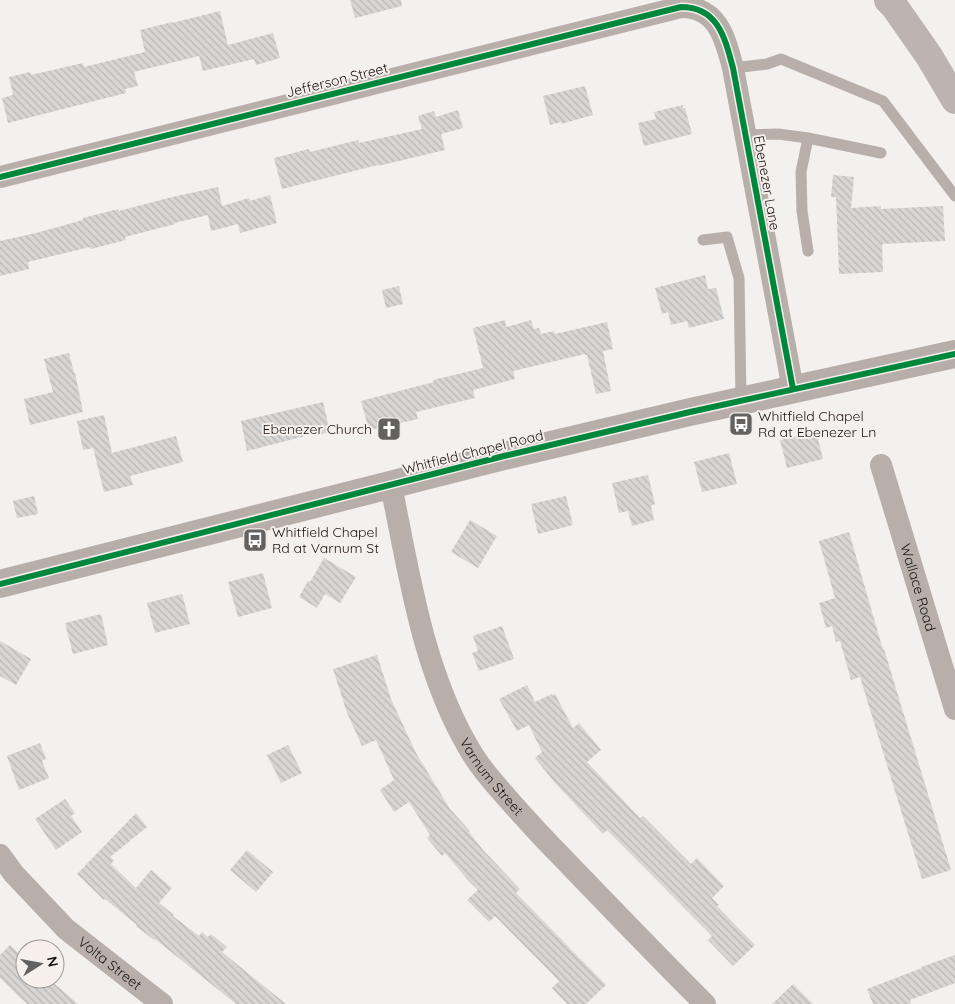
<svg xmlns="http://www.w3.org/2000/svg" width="955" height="1004" font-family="Quicksand,sans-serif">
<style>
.building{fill:url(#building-back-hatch)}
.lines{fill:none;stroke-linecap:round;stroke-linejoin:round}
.lane{stroke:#b8afab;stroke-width:11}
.street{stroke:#b8afab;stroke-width:22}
.secondary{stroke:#b7aea9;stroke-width:28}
.highway{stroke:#bdb4b2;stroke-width:28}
.cycleway-casing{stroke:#f6efeb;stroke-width:9}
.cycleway{stroke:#00873e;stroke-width:6}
.labels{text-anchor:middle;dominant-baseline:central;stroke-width:4;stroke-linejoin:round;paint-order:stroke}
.street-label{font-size:14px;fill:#171513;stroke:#f6efeb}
.poi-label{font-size:14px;fill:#171513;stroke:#f6efeb;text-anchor:start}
</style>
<defs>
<pattern id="building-back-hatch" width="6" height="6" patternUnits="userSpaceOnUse" patternTransform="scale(1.25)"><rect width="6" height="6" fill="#d8d6d5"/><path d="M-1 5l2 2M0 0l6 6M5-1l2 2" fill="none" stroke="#b9b7b6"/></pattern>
</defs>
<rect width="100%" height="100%" fill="#f3f0ee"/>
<path class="building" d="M350 0H401L402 6 355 18Z
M220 11 228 45 273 33 280 58 256 65 254 59 203 71 199 56 134 72 138 86 125 89 126 93 8 123 2 98 13 95 9 77 30 72 31 75 83 63 84 67 145 52 140 30 172 22V23Z
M585 86 593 115 561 124V122L550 125 543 96Z
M683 105V108H685L692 134 644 146 638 123 656 119 654 112Z
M458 110 463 128 441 134 445 150 378 166V165L282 189 274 158 309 149 310 152 358 140 359 143 422 129 418 116 434 111 436 117Z
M833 175 854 177 851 208 881 206V209L943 206 945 241 882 244 883 272 839 274 836 197H831Z
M218 187 222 206 249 198 250 201 270 195 277 223 240 233 238 224 211 231 208 215 175 223V224L125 237 126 240 91 249 90 247 28 262 29 269 0 276V241L36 233 83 220V218L118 209 119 211 168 198Z
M705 275 708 289 716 288 724 319 689 328 687 321 671 325 668 312 662 314 655 288Z
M399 286 403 304 386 308 382 290Z
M505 320 506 327 531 320 534 329 539 328 541 334 554 331 555 334 607 322 613 349 603 351 611 391 596 394 587 355H585V354L513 371 515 379 473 390 475 398 416 412 418 419 369 430 361 401 434 382 433 380 483 368 473 328Z
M69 353 74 373H75L83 412 30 425 24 399 53 392 44 359Z
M323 402 330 432 314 436 313 434 247 451 241 421Z
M104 415 112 453 176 436 183 462 130 476 133 485 104 492 93 448 83 450 77 421Z
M816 431 823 459 787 468 780 440Z
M729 453 737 484 702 492 694 462Z
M648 475 655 504 651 506 654 520 632 526 628 511 619 513 612 483Z
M34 496 38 514 17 518 13 501Z
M566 496 573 525 538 534 531 504Z
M470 520 497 536 478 568 451 552Z
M849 532 883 650 884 649 951 870 922 879 860 677 851 680 840 641 836 642 832 626 826 628 819 603 835 598 819 541Z
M324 558 356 577 340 603 325 594 317 608 299 597 308 581 310 582Z
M263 573 272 608 238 617 228 582Z
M182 594 190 624 155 633 147 603Z
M101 614 108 645 73 654 65 623Z
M502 626 514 659 479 671 472 653 478 651 473 636Z
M0 641 31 659 16 685 0 676Z
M377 655 391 699 416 753 450 809 470 831 469 832 484 851 520 889 516 893 606 985 586 1004H567L552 988 559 981 495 916 489 922 467 900 478 890 467 879 445 853 442 856 427 838 430 835 409 802 394 812 380 790 394 780 376 740 362 746 347 713 333 669Z
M527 685 535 702 552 694 553 696 555 694 573 728 579 723 601 750 587 762 640 818 643 816 691 864 697 858 724 886 712 898 719 905 717 906 755 945 733 966 708 940 712 936 607 830 603 834 555 783 535 758 542 752 529 725 517 731 499 699Z
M40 743 46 759 42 761 49 778 19 790 7 756Z
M288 745 302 773 281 783 267 755Z
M65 799 75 813 71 816 82 832 56 850 35 819Z
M136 813 147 827 110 857 114 860 111 864 136 888 151 870 172 888 159 903 174 915 173 916 199 936 202 932 208 937 211 934 227 947 222 952 286 1004H236L155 939 154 940 136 926 137 925 105 899 104 900 77 874Z
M247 850 273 872 256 892 230 870Z
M10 945 25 959V979H49L78 1004H27L0 978V955Z
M955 955V983L910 1000 911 1004H873L867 989 922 968 921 967Z
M793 984 813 1004H772Z"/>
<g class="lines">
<path class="lane" d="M733 68 767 64 781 59 883 101 955 196
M746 135 778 134 808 138 881 153
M808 138 801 172 802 211 808 251
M703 240 727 237 739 278 741 401"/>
<g class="street">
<path d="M0 177 681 7C718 7 725 38 733 68L793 389"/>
<path id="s1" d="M881 465 955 709"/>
<path id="s2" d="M391 485C409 573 422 666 467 745 478 765 493 782 508 799 524 817 540 835 557 852 606 903 655 954 705 1004"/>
<path id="s3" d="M0 855 14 874 66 929 162 1004"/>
</g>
<path class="secondary" d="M0 584 504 456 690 412 955 354"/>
<path class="highway" d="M888 0 894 6 929 56 955 100"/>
<g class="cycleway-casing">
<path id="cycleway" d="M0 177 681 7C718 7 725 38 733 68L793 389
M0 584 504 456 690 412 955 354"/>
</g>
<use href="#cycleway" class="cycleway"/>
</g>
<defs>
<g id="bus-square" transform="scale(1.25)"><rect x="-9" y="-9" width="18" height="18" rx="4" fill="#646260" stroke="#f6efeb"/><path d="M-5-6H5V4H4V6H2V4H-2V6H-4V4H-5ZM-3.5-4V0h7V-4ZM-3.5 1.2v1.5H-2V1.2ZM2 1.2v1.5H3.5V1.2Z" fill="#fff"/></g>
<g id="church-square" transform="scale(1.25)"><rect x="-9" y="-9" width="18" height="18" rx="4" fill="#646260" stroke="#f6efeb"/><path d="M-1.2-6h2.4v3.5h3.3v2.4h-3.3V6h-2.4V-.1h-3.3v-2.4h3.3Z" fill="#fff"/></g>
</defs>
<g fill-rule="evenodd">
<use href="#bus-square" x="741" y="424"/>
<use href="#church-square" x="389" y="429"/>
<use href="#bus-square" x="255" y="540"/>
</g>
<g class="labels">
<g class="street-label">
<text transform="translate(337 80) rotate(-14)">Jefferson Street</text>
<text transform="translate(767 183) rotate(80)">Ebenezer Lane</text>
<text transform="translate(473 452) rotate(-14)">Whitfield Chapel Road</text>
<text stroke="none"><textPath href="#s1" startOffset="128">Wallace Road</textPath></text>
<text stroke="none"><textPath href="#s2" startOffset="312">Varnum Street</textPath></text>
<text stroke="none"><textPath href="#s3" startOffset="155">Volta Street</textPath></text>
</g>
<g class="poi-label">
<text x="758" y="416">Whitfield Chapel<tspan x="758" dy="16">Rd at Ebenezer Ln</tspan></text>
<text x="372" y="429" text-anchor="end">Ebenezer Church</text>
<text x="272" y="532">Whitfield Chapel<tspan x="272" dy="16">Rd at Varnum St</tspan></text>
</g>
</g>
<g transform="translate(40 964) rotate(79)"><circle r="24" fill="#f6efeb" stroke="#9d9895"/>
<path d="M0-4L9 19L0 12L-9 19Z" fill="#646260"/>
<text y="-8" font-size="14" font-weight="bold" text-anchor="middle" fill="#171513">N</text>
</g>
</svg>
